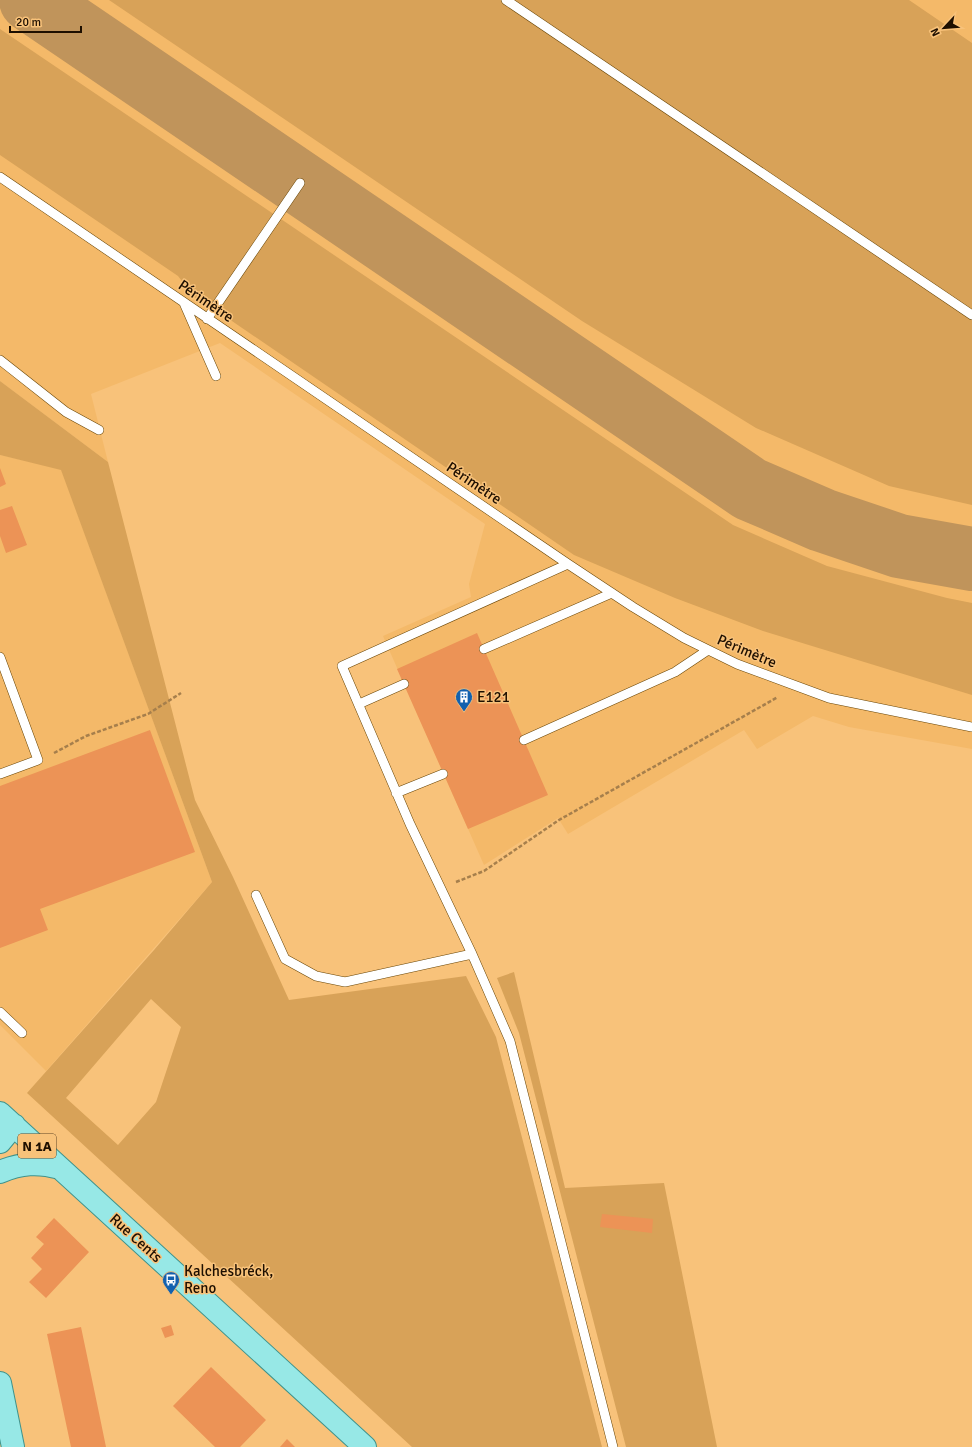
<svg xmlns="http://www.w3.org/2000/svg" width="972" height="1447" font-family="Signika,sans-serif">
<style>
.built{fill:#f4b969}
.green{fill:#d8a258;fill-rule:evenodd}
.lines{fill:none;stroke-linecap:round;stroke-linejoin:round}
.taxiway{stroke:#c0945b;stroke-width:64}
.building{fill:#ec9356}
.lane-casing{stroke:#6a4606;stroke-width:10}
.primary-casing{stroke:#3f928b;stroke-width:24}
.path{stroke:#a67f4c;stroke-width:2.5;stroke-dasharray:4 2;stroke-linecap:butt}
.lane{stroke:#fff;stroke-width:9}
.primary{stroke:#97e8e6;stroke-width:22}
.labels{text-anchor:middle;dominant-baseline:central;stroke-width:3;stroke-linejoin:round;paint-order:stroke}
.shield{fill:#f8c27a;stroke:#5f4525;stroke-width:1}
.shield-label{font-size:14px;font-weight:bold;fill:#1e0f00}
.street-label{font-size:15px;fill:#1e0f00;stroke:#f8c27a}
.poi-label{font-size:15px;fill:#1e0f00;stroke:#f8c27a;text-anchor:start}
</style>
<rect width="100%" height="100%" fill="#f8c27a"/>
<path class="built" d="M0 0H972V749L849 727 813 716 757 749 744 730 568 834 558 818 484 865 383 636 471 597 469 584 485 524 220 343 91 394 108 462 0 381Z
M0 455 61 469 212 882 46 1071 0 1025Z"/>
<path class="green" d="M109 0H909L972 43V505L889 486 756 428 582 321Z
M0 29 733 525 827 566 947 598 972 603V695L763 631 675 598 574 555 229 319 194 297 178 276 0 155Z
M0 381 108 462 195 800 233 877 289 1000 466 976 496 1037 602 1447H412L27 1093 154 950 212 882 61 470 0 455ZM151 999 181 1027 156 1102 118 1145 66 1098Z
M514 972 565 1188 664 1183 717 1447H626L519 1033 497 978Z"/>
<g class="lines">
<path class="taxiway" d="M31 0 750 489 822 520 899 546 972 559"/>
</g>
<path class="building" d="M0 468 6 484 0 487Z
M12 506 27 545 6 553 0 536V510Z
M477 633 548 795 468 829 397 669Z
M150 730 195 852 40 909 48 930 0 948V786Z
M602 1214 653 1219 652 1233 600 1227Z
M54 1218 89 1252 46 1298 29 1282 42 1269 31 1258 44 1244 36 1237Z
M171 1325 174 1335 165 1338 161 1328Z
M81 1327 99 1413 106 1447H71L47 1334Z
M211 1367 266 1420 240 1447H215L173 1406Z
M287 1439 295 1447H280Z"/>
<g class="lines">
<g class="lane-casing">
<path id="lane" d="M506 0 972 315
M0 177 568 564 633 607 684 638 737 664 829 698 972 727
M184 303 216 376
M207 319 300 183
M0 360 66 412 99 430
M568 564 342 666 410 824 472 954 510 1041 613 1447
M484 649 612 593
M0 657 38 760 0 774
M359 704 404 684
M524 740 675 672 708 650
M396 793 443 774
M256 895 285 959 316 976 345 982 472 954
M0 1012 22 1033"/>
</g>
<g class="primary-casing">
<path id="primary" d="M0 1113 365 1447
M0 1142 14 1125
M0 1172C21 1163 38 1162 60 1168
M0 1383 13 1447"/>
</g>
<path class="path" d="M54 753 86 736 148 714 181 693
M456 882 484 871 559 820 778 697"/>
<use href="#lane" class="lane"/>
<use href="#primary" class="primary"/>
</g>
<defs>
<g id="building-pin" transform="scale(0.9)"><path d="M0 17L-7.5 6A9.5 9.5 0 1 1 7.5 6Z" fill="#1261af" stroke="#f8c27a"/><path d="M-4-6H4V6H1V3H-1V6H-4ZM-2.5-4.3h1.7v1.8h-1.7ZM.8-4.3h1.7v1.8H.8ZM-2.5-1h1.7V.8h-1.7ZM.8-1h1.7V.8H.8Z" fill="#fff"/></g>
<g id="bus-pin" transform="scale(0.9)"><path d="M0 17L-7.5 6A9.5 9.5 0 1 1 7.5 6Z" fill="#1261af" stroke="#f8c27a"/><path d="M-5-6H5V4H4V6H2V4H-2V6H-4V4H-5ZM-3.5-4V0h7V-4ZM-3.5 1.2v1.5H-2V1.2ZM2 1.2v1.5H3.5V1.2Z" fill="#fff"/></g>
</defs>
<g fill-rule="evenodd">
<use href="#building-pin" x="464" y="697"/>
<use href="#bus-pin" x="171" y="1280"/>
</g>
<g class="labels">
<rect class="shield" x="18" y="1134" width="38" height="24" rx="3"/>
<g class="shield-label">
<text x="37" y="1146">N 1A</text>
</g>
<g class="street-label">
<text transform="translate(206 301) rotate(34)">Périmètre</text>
<text transform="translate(474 483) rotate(34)">Périmètre</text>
<text transform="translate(747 651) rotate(23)">Périmètre</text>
<text transform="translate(136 1238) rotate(42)">Rue Cents</text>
</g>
<g class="poi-label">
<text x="477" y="697">E121</text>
<text x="184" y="1271">Kalchesbréck,<tspan x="184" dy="17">Reno</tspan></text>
</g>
</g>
<g transform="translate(944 28) rotate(244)" stroke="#f8c27a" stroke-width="3" paint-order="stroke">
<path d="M0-3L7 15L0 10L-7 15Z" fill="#1e0f00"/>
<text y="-6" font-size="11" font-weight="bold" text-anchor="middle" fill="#1e0f00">N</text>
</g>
<path d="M10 26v6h71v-6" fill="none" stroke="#1e0f00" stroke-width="2"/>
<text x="16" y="26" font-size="12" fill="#1e0f00" stroke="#f8c27a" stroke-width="3" paint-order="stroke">20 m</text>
</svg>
